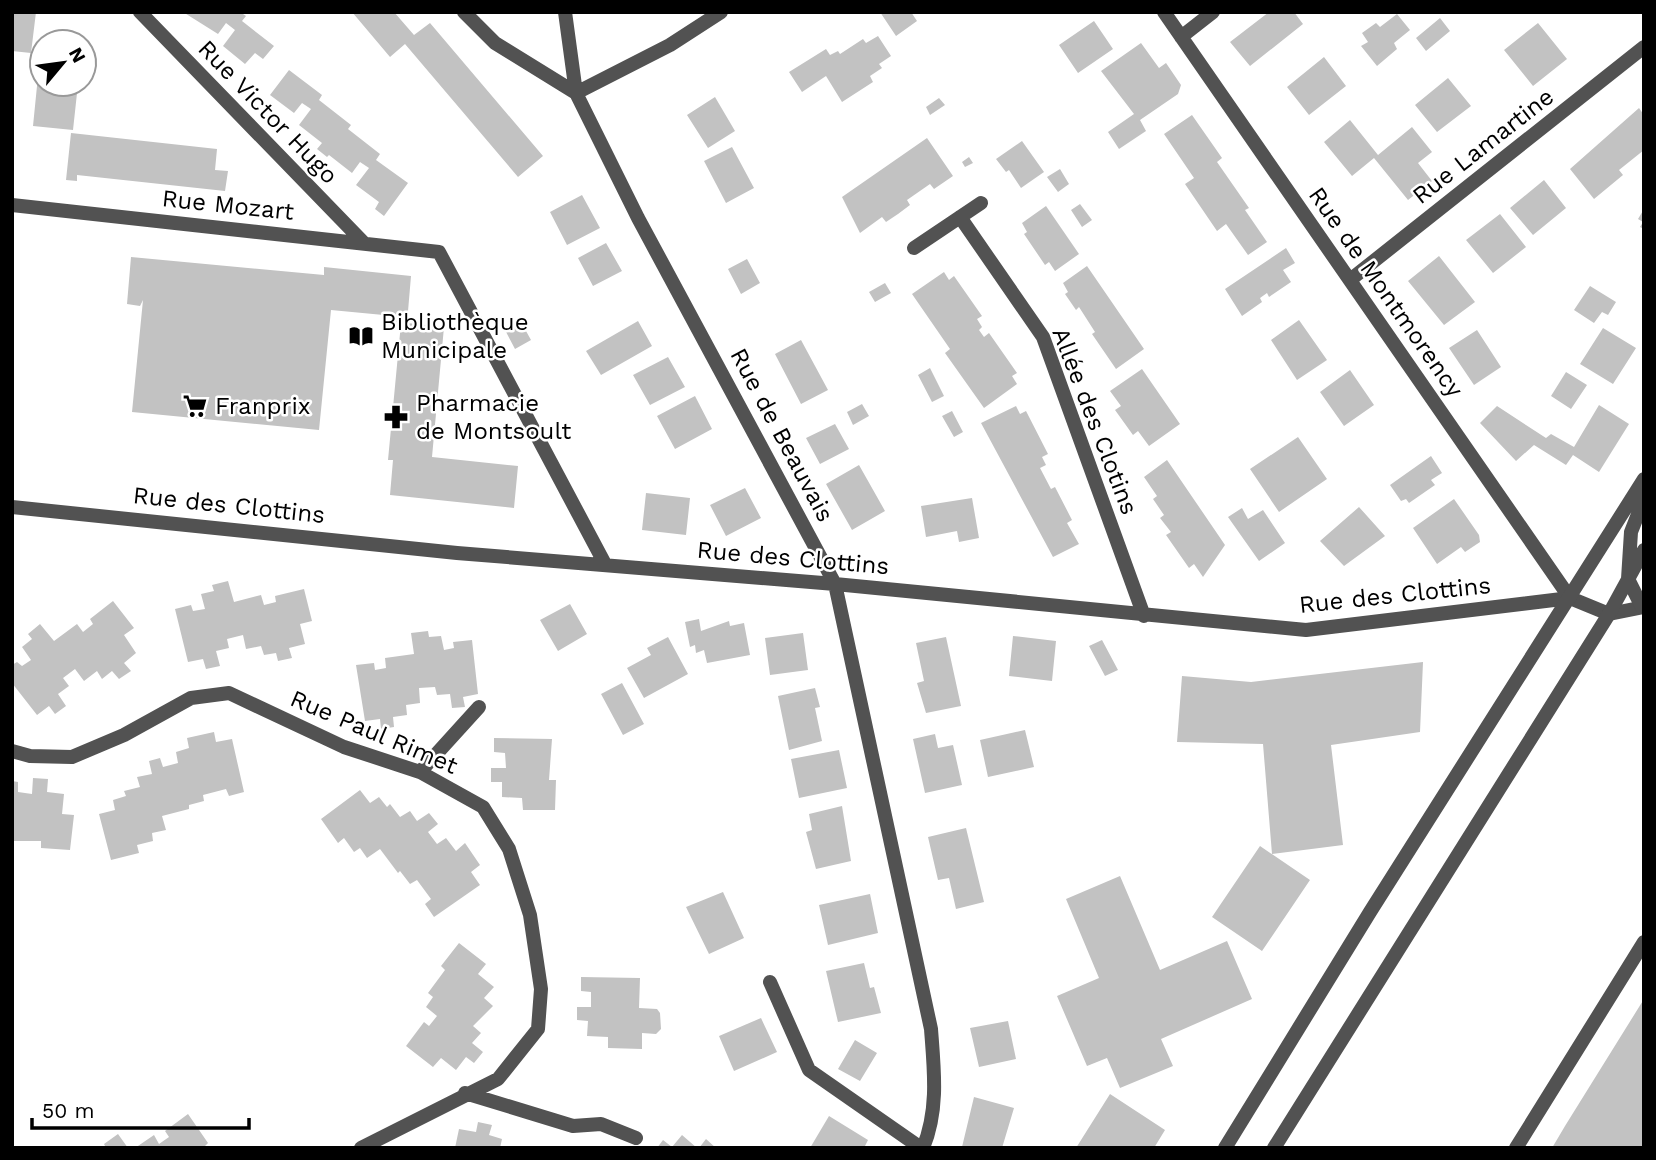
<svg xmlns="http://www.w3.org/2000/svg" width="1656" height="1160" font-family="'Work Sans',sans-serif">
<style>
.building{fill:#c2c2c2}
.lines{fill:none;stroke-linecap:round;stroke-linejoin:round}
.service{stroke:#525252;stroke-width:14}
.minor{stroke:#525252;stroke-width:14}
.tertiary{stroke:#525252;stroke-width:14}
.labels{text-anchor:middle;dominant-baseline:central;stroke-width:5;stroke-linejoin:round;paint-order:stroke}
.street-label{font-size:24px;fill:#000;stroke:#fff}
.poi-label{font-size:24px;fill:#000;stroke:#fff;text-anchor:start}
</style>
<rect width="100%" height="100%" fill="#fff"/>
<path class="building" d="M12 12H36L31 53 12 51Z
M183 12H240L246 16 242 21 274 46 263 59 255 53 245 64 223 46 235 30 226 23 218 34Z
M352 12H394L414 35 430 23 543 156 518 177 405 44 390 57Z
M880 12H911L917 21 896 36Z
M1269 12H1294L1303 24 1250 66 1230 42Z
M1397 14 1410 30 1394 43 1397 49 1377 66 1361 46 1368 42 1362 33 1376 23 1380 27Z
M1440 18 1450 31 1426 51 1416 38Z
M1094 21 1113 49 1078 73 1059 45Z
M1538 23 1567 59 1533 86 1504 50Z
M878 36 891 56 879 64 882 68 870 76 873 82 842 102 826 76 802 92 789 72 826 49 830 55 838 51 840 54 863 39 866 43Z
M1141 43 1159 68 1166 63 1181 85 1178 94 1140 120 1146 131 1119 149 1108 132 1134 114 1101 71Z
M34 53 42 54V84H78L73 130 33 126 39 66 33 65Z
M1324 57 1346 86 1309 115 1287 87Z
M289 70 322 95 319 100 351 125 348 129 380 154 376 160 408 183 384 216 375 209 379 202 356 185 369 168 360 162 352 173 329 155 327 157 317 149 322 143 299 125 311 109 302 103 294 113 270 95Z
M1448 78 1471 106 1437 132 1415 105Z
M715 97 735 131 708 148 687 115Z
M939 98 945 105 930 115 926 107Z
M1639 108 1644 115V150L1619 170 1623 175 1594 199 1570 169Z
M1192 115 1222 158 1217 162 1249 208 1245 210 1267 242 1248 255 1226 224 1217 231 1185 184 1194 178 1164 134Z
M1350 120 1378 155 1412 127 1432 152 1418 163 1432 181 1408 200 1374 158 1352 176 1324 142Z
M71 133 217 149 215 170 228 171 225 191 77 175V181L66 180Z
M927 138 953 176 934 189 930 184 907 200 910 205 898 214 886 222 882 217 860 233 842 197Z
M1022 141 1044 172 1021 188 1009 170 1006 172 996 159Z
M732 147 754 188 726 203 704 161Z
M969 157 973 163 965 167 962 162Z
M1060 169 1069 184 1058 192 1047 177Z
M1544 180 1566 208 1533 235 1510 208Z
M582 195 600 228 567 245 550 212Z
M1080 204 1092 220 1082 227 1071 210Z
M1046 206 1079 254 1055 271 1049 262 1045 265 1024 234 1027 232 1022 223Z
M1644 209V229L1640 227 1643 222 1638 219Z
M1500 214 1526 247 1493 273 1466 240Z
M606 243 622 271 593 286 578 258Z
M1286 248 1295 263 1283 270 1291 282 1269 297 1267 293 1260 298 1262 302 1242 316 1225 289Z
M1439 256 1475 302 1444 325 1408 281Z
M131 257 324 275V267L411 276 407 323 444 327 432 457 518 466 514 508 390 495 393 460H388L401 323 394 322V316L331 310 319 430 132 412 143 300 140 306 127 304Z
M747 259 760 283 741 294 728 269Z
M1087 266 1144 349 1116 369 1092 334 1095 332 1079 307 1076 310 1065 294 1068 292 1063 283Z
M944 272 949 280 954 276 982 316 977 319 982 327 979 330 984 337 989 333 1017 373 1012 376 1017 384 984 408 945 353 950 349 912 294Z
M885 283 891 293 875 302 869 292Z
M1590 286 1616 302 1608 315 1602 312 1594 323 1574 310Z
M1299 320 1327 360 1297 380 1271 340Z
M638 321 652 346 601 375 586 351Z
M521 322 531 340 515 349 505 330Z
M1603 328 1636 348 1613 384 1580 364Z
M1477 330 1501 367 1474 385 1449 348Z
M801 340 828 390 801 404 775 354Z
M668 357 685 387 650 405 633 375Z
M930 368 944 396 932 402 918 375Z
M1142 369 1180 424 1149 446 1138 431 1133 435 1115 410 1121 406 1110 391Z
M1350 370 1374 405 1344 426 1320 392Z
M1566 372 1587 385 1571 409 1551 396Z
M695 396 712 429 675 449 657 416Z
M862 404 869 416 853 425 847 412Z
M1599 405 1629 424 1599 472 1573 455 1566 465 1534 445 1516 461 1480 423 1497 406 1546 438 1551 434 1574 447Z
M1016 406 1020 414 1026 411 1048 454 1042 457 1046 465 1040 468 1051 489 1055 487 1072 520 1067 523 1079 544 1053 557 981 423Z
M952 411 963 432 954 437 942 416Z
M835 424 849 449 820 464 806 438Z
M1298 437 1327 479 1279 512 1250 469Z
M1431 456 1442 473 1431 480 1435 485 1409 503 1406 499 1401 501 1390 485Z
M1167 460 1225 545 1203 577 1194 564 1189 568 1166 535 1171 532 1160 518 1164 515 1153 499 1157 496 1144 477Z
M859 465 885 511 852 530 826 484Z
M745 488 761 518 726 536 710 505Z
M646 493 690 498 686 535 642 530Z
M972 498 979 538 959 542 957 531 926 537 921 506Z
M1454 499 1479 535 1480 542 1465 552 1461 547 1437 564 1413 528Z
M1359 507 1385 536 1344 566 1320 541Z
M1242 508 1248 519 1263 510 1285 543 1259 561 1228 517Z
M228 581 234 602 261 595 264 605 276 602 275 596 304 589 312 621 300 624 305 644 289 648 292 658 278 661 276 653 264 655 261 646 246 649 243 635 227 639 229 648 216 651 220 666 206 669 203 659 188 662 175 609 191 605 193 611 205 609 201 594 214 591 212 585Z
M113 601 134 628 124 635 136 653 124 663 131 671 119 679 112 671 102 679 97 671 84 681 75 669 63 678 69 686 58 694 66 706 55 714 49 706 37 715 12 683V665L17 662 22 666 31 660 22 647 32 639 28 634 40 624 54 641 77 624 83 632 93 624 90 619Z
M570 604 587 634 558 651 540 620Z
M699 619 701 631 729 621 730 626 744 623 750 655 707 663 704 650 696 653 695 645 690 647 685 622Z
M428 631 429 637 441 636 444 650 454 648 453 642 472 640 478 694 463 697 465 707 452 708 450 694 437 695 435 687 419 688 420 703 406 705 407 715 393 717 394 727 381 729 380 719 365 721 356 665 374 663 375 670 386 668 385 658 414 654 411 633Z
M803 633 808 670 770 675 765 638Z
M1013 636 1056 641 1052 681 1009 676Z
M668 637 688 674 644 698 627 668 651 655 647 648Z
M946 637 961 706 926 713 917 683 924 681 916 643Z
M1102 640 1118 670 1105 676 1089 646Z
M1423 662 1420 732 1331 745 1343 845 1272 854 1263 744 1177 742 1182 676 1251 682Z
M622 683 644 724 623 735 601 694Z
M815 688 820 707 815 708 822 741 789 750 778 696Z
M1025 730 1034 767 988 777 980 740Z
M214 732 216 742 232 739 244 792 229 796 226 789 203 795 204 801 189 805V809L162 816 166 830 152 833 153 841 137 845 139 853 111 860 99 814 115 810 113 800 126 796 124 791 140 787 137 777 152 774 149 761 160 758 163 767 178 763 176 752 189 748 187 738Z
M935 734 938 748 953 745 962 785 925 793 913 739Z
M494 738 552 739 549 780H556L555 810H523L522 798 502 797V782H491V768H506L505 753 494 752Z
M839 750 847 788 799 798 791 759Z
M33 778 48 779 47 792 64 794 62 814 74 815 70 850 41 848V841H12V781L18 782V792L32 794Z
M360 790 370 803 379 797 387 807 390 804 400 817 410 811 417 821 429 813 438 824 428 832 437 844 446 838 456 851 465 843 480 865 471 872 480 885 434 917 425 904 431 899 417 880 410 884 400 871 398 873 380 849 367 858 360 848 354 852 344 838 338 843 321 819Z
M842 806 851 861 816 869 806 832 812 830 809 814Z
M966 828 984 902 956 909 949 878 938 880 928 837Z
M1260 846 1310 880 1262 951 1212 917Z
M1120 876 1160 970 1227 941 1252 999 1161 1039 1173 1066 1120 1088 1107 1058 1087 1066 1057 996 1099 978 1066 899Z
M723 892 744 938 709 954 686 907Z
M870 894 878 933 828 945 819 905Z
M459 943 486 964 478 974 494 987 484 998 493 1006 473 1026 481 1033 472 1043 483 1052 474 1063 466 1057 456 1070 441 1058 433 1067 406 1046 424 1022 429 1026 437 1016 426 1007 433 997 428 993 445 970 441 966Z
M864 963 870 988 874 987 881 1013 838 1022 826 971Z
M581 977 640 978 639 1008 657 1009 660 1013 661 1029 656 1034 642 1033V1049L608 1048V1037L587 1036 588 1021 577 1020V1007H591V992L581 991Z
M1644 999V1148H1552L1565 1126Z
M761 1018 777 1052 734 1071 719 1036Z
M1008 1021 1016 1059 979 1067 970 1028Z
M855 1040 877 1053 860 1081 838 1069Z
M1110 1094 1165 1130 1154 1148H1076Z
M974 1097 1014 1108 1002 1148 962 1147Z
M188 1114 208 1143 203 1148H135L154 1135 159 1144 169 1137 165 1131Z
M829 1116 868 1140 864 1148H810Z
M478 1122 492 1125 489 1135 502 1139 500 1148H455L459 1129 476 1132Z
M118 1134 128 1148H106L104 1144Z
M682 1135 697 1148H657L663 1140 672 1147Z
M706 1139 716 1148H699Z"/>
<g class="lines">
<path class="service" d="M1570 598 1609 614
M1516 1148 1644 942"/>
<path class="minor" d="M140 12 364 243
M464 12 495 43 576 93
M565 12 576 93 638 218 835 584 931 1029C934 1069 939 1110 923 1148
M1181 37 1213 12
M576 93 670 45 721 12
M12 205 439 252 605 564
M960 217 1043 337 1144 616
M914 248 981 203
M1350 280 1644 47
M12 507 457 553 835 584 1306 630 1570 598 1164 12
M1609 614 1644 607
M12 751 30 756 72 757 124 735 191 698 229 693 344 747 420 772 483 807 509 849 530 915 541 989 538 1029 498 1079 361 1148
M420 772 479 707
M770 982 809 1070 921 1148
M465 1093 573 1126 601 1124 636 1138"/>
<path class="tertiary" d="M1642 607 1628 579 1631 532 1644 499
M1225 1148 1370 912 1644 479
M1274 1148 1609 614 1644 550"/>
</g>
<defs>
<g id="library-bare" transform="scale(1.89)"><path d="M-6-4Q-3-5.5-.7-3.5V5Q-3 3-6 4ZM6-4Q3-5.5 .7-3.5V5Q3 3 6 4Z" fill="#000" stroke="#fff" stroke-width="2.5" paint-order="stroke"/></g>
<g id="supermarket-bare" transform="scale(1.89)"><path d="M-6-5.5h2.5l.6 2H6L4.5 2H-2.5L-4.4-4H-6ZM-1.5 3.2a1.3 1.3 0 1 0 .1 0ZM3 3.2a1.3 1.3 0 1 0 .1 0Z" fill="#000" stroke="#fff" stroke-width="2.5" paint-order="stroke"/></g>
<g id="pharmacy-bare" transform="scale(1.89)"><path d="M-2-6h4v4h4v4h-4v4h-4v-4h-4v-4h4Z" fill="#000" stroke="#fff" stroke-width="2.5" paint-order="stroke"/></g>
</defs>
<g fill-rule="evenodd">
<use href="#library-bare" x="361" y="336"/>
<use href="#supermarket-bare" x="195" y="406"/>
<use href="#pharmacy-bare" x="396" y="417"/>
</g>
<g class="labels">
<g class="street-label">
<text transform="translate(268 112) rotate(46)">Rue Victor Hugo</text>
<text transform="translate(1483 146) rotate(-38)">Rue Lamartine</text>
<text transform="translate(228 205) rotate(6)">Rue Mozart</text>
<text transform="translate(1386 292) rotate(55)">Rue de Montmorency</text>
<text transform="translate(1095 421) rotate(69)">Allée des Clotins</text>
<text transform="translate(782 435) rotate(62)">Rue de Beauvais</text>
<text transform="translate(229 505) rotate(6)">Rue des Clottins</text>
<text transform="translate(793 558) rotate(5)">Rue des Clottins</text>
<text transform="translate(1395 595) rotate(-6)">Rue des Clottins</text>
<text transform="translate(374 732) rotate(23)">Rue Paul Rimet</text>
</g>
<g class="poi-label">
<text x="381" y="322">Bibliothèque<tspan x="381" dy="28">Municipale</tspan></text>
<text x="416" y="403">Pharmacie<tspan x="416" dy="28">de Montsoult</tspan></text>
<text x="215" y="406">Franprix</text>
</g>
</g>
<rect width="1656" height="1160" fill="none" stroke="#000000" stroke-width="28"/>
<g transform="translate(63 63) rotate(61)"><circle r="33" fill="#ffffff" stroke="#999999" stroke-width="2"/>
<path d="M0-5L12 26L0 18L-12 26Z" fill="#000000"/>
<text y="-10" font-size="19" font-weight="bold" text-anchor="middle" fill="#000000">N</text>
</g>
<path d="M32 1118v10h217v-10" fill="none" stroke="#000000" stroke-width="3.5"/>
<text x="42" y="1118" font-size="21" fill="#000000" stroke="#ffffff" stroke-width="5" paint-order="stroke">50 m</text>
</svg>
